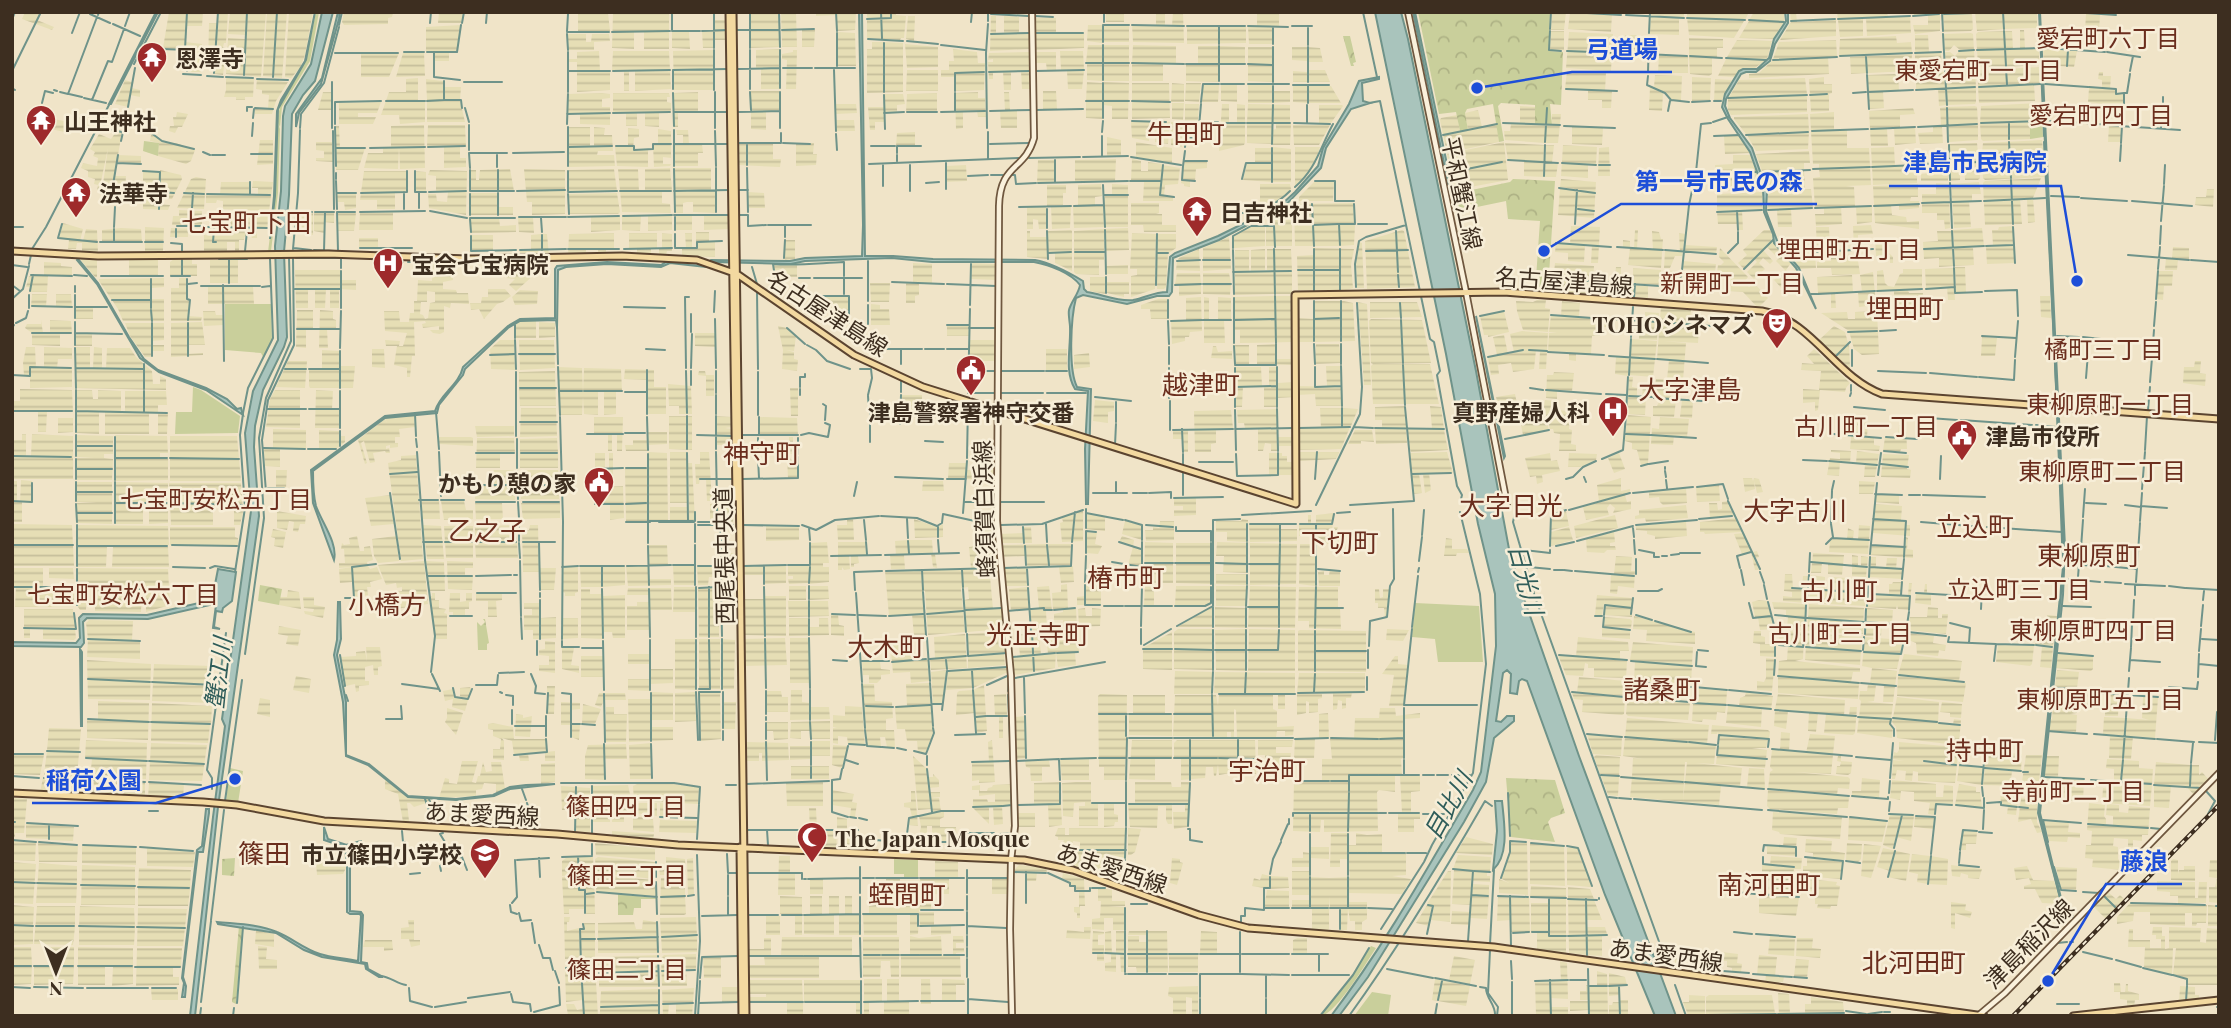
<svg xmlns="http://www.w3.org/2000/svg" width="2231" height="1028" font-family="'Playfair Display','Noto Sans JP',serif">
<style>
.farmland{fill:url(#farmland-rules);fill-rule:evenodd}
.grass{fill:#c9cf9b}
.forest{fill:url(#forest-firs)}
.park{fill:url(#park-crowns)}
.water{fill:#a9c4bc;stroke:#6f938a;stroke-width:2}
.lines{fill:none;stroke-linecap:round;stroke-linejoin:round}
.stream{stroke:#6f938a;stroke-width:2}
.secondary-casing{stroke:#6f573f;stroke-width:8}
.primary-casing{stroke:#5b4430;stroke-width:9}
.secondary{stroke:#faf1dc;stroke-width:4.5}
.primary{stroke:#f3d9a0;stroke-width:5}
.rail-casing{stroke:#3d2e20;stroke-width:4.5}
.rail{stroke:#f7eed8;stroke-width:2;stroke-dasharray:5;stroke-linecap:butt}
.labels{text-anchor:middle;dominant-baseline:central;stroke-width:5;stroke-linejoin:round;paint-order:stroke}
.poi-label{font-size:23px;font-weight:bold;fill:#3d2e20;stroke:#f7eed8;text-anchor:start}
.street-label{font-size:23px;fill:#3d2e20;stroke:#f7eed8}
.neighbourhood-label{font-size:24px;fill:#6b2e1e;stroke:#f7eed8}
.water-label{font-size:24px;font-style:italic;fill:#2f5d5a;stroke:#f7eed8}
.quarter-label{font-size:26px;fill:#6b2e1e;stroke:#f7eed8}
.leader{fill:none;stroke:#1d4ed8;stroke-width:2.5}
.callout-dot{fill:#1d4ed8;stroke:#f7eed8;stroke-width:2.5}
.callout-label{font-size:24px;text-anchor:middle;font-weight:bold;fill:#1d4ed8;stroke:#f7eed8;stroke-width:5;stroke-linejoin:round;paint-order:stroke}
</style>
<defs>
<pattern id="farmland-rules" width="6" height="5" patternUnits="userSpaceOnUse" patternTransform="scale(1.75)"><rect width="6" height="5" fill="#e6deb5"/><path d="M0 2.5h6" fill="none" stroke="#c6bf9b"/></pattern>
<pattern id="forest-firs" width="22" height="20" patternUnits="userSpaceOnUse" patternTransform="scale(1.75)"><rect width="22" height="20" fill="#c9cf9b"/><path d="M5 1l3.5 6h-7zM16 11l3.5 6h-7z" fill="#aeb285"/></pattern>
<pattern id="park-crowns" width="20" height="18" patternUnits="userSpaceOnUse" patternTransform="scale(1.75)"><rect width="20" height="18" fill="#c9cf9b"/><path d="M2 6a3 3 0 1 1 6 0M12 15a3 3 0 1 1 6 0" fill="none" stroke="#aeb285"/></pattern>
</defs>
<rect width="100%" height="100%" fill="#f0e4c8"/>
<path class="farmland" d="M25 12 40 13 36 22 37 20 54 27 52 30 22 19Z
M169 12H203L202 26H186L185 42 202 44 201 70 200 72H187L188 50 163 48Z
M218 12H228L226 43H224L223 47 226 48 223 75 215 74V68H208L209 23H218Z
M230 12H266L261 77 226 74 228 38 246 39V35L228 34Z
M267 12H287L282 78 263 76Z
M289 12H313L305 55 300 68 291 78 285 77Z
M344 12H392L393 13 392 17 388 18V24L344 25 342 22Z
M439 12H463L461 23H438Z
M669 12V49H644V31H634V49L612 48 613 13Z
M750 12H779V47L750 48Z
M781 12H796L797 47H782Z
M816 12H856L855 30 837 31V15L816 16Z
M867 12H896V15L906 16 904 38H901L900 40 867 38Z
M1106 12H1124V22H1106Z
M1156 12H1165V26H1172L1173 12H1183L1184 43 1133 42 1132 25 1156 26Z
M1552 12H1566L1564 30H1551Z
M1621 12V14H1612L1611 32 1568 29 1570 13Z
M1651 12H1684V17H1676L1679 18V35L1650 34Z
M1687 12H1749L1745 20 1687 17Z
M1754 12H1784V22L1773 39 1739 38 1749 21H1768L1749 20Z
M1790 12H1796L1797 22 1836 20V36L1780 40 1791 22Z
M1837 12H1887L1888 17 1910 16 1911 33 1867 36 1866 18H1863V36L1840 37Z
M1913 12H1932V15H1940V31L1915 34 1913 25H1928V15H1914Z
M1975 12H2037V28L2005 29 2004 21V29L1977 31Z
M578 13H608L610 31H578Z
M1257 13H1279V26H1257Z
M1972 13 1973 29 1971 31 1944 32 1943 15Z
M2086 14 2100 15 2099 32 2085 31Z
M908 16H915L914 41 906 39Z
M991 16H996V34H1004V16L1019 17V34H1030V49L990 51Z
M1035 18H1056V32L1047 33H1084V48L1036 50Z
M1687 18 1744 21 1734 38 1689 35Z
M714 20H727L728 40H714V48H703L702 31H714Z
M461 25 457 51 449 52V61H435V52L426 51V27Z
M1088 25H1103L1102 43 1087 41Z
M1104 25 1129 26V42H1104Z
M1187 27H1246V43L1187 44Z
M1248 27H1273V44H1249Z
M802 30H815L814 47H802Z
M2020 30H2024L2025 48H2039V65L2007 67 2005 51 2006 67 1978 66 1976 34 1978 32 2004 31 2005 39V31H2012L2013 49H2020Z
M689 31 690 49 672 48V32Z
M1551 31H1564V50H1550Z
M837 32 855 33 856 66H837Z
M1569 32 1613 34 1611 71 1566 68Z
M1971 33 1973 34 1975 66 1973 68 1946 69 1945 52H1950L1955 56 1960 50 1954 45 1949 51H1945L1944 34Z
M568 34H586V42H591L592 34H609L610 41 594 42V50H568Z
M1625 35H1637L1636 53H1624Z
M1915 35H1928L1929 52H1915Z
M1896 36 1897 43 1911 42 1912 53 1839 56 1840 39Z
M1689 38 1723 39V48H1717V57H1712V74L1709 76 1690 74 1689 57 1693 56H1689Z
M1737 40 1772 41 1767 59 1755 68H1742L1734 77 1718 76 1726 59 1761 60 1727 57Z
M1836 40 1837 56 1828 57 1829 74 1749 78V74L1759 73 1773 60 1795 59H1773L1779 42Z
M872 42H884V60L885 42 903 43V92L867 93V49H872Z
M905 44 938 47V67L907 68Z
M1088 45H1103V54L1104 45H1129V81H1104L1103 67 1102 81 1087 80V63H1101L1086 62Z
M1133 45 1176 46V63H1132Z
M1198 46H1218V82L1186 81V65L1198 64Z
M1220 46 1245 47V64H1220Z
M1248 47H1272V82L1248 81V65H1251L1248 64Z
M1292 47H1307V61L1292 60Z
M1308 47 1320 48 1323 62H1309Z
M779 49V68H756V50Z
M953 49 977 52 978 63H985L984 90 955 91V77H941V70H949V61H954Z
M2043 49 2077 51 2074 67 2044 65Z
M714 50V90H674L673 51Z
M793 50H797L796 89H786L787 60 782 59V54L793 52Z
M599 51 600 71H610V90L577 92V62H568V59H577V52Z
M613 51H669L671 89 635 91V71L629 70V91H624V71L612 70Z
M1060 51H1083L1084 69 1061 70Z
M1029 52 1030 89H1022L1021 71 1011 72V90H1004L1003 71 993 72V79H989L988 62H993V59L988 60 989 53Z
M1036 52H1056V70L1047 71 1046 63H1035Z
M1941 52 1942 69 1915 70V54Z
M361 53H399L389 77H361Z
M403 53H424L425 76 396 77Z
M1912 54 1911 71 1867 73V56Z
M1659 55 1688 56V73H1658Z
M1866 56V73L1851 74 1850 57Z
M1132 64H1163V81H1132Z
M2039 67 2040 83 2034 84 2035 101 1979 103 1978 87 1996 86H1978V72L1980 70 2005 69 2007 78V69Z
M761 69H779L780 89H761Z
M938 70V91H906L907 70Z
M1308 70H1325L1330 82H1293V71L1307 72 1308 80Z
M1973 70 1975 72 1976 86 1952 88 1976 87V102L1975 104 1947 105 1946 72Z
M1067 71H1084L1082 89H1068Z
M1567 71 1606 73 1605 91H1612L1611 108H1602V100H1588V90L1565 89Z
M1944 72 1946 105 1939 106 1938 88 1916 89V74Z
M2099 72H2103V76H2111L2110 89 2116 90V94H2124L2123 106 2088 102 2089 88H2102V80L2098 79Z
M1898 74 1899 90 1883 91 1884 108 1869 109 1868 92 1879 91H1868V75Z
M1655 75 1682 76 1681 100H1672L1666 93 1654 87Z
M226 77 254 79 253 97H245V100H236V97H224L226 90Z
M1692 77 1711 78 1710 100 1692 101Z
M1824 77V84H1832V93L1829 94V111L1811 112 1809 79Z
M418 78V101H425V122L400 124 399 115H381L389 92H406V79Z
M1805 78 1807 94 1733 98 1807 95V112L1731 115 1728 110V99L1739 80Z
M257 79 288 82 276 101 272 114H255V109H268L269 95 262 94V90L256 89Z
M426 79 443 81 444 96 445 87H461L460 100 465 122H427V101H434L427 100Z
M1715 79 1732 80 1721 101H1714Z
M125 80 132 82V88L140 90V97L130 95 128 107 115 104Z
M1087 82 1102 83V119L1086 118V102L1092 101 1086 100Z
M1104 82 1129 83 1128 119H1112V106L1103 105Z
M1132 83H1169L1170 118 1132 119Z
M1172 83 1184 84V102H1171Z
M1186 83H1201L1199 102 1185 101Z
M1203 84 1219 85 1218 102H1202Z
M1221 85H1237V102L1221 101Z
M1248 85H1272V103H1248Z
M1293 85H1307V103L1293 102Z
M1308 85 1331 86 1341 103H1308Z
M1650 87 1663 93 1662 111 1649 110Z
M751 91H779L780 111H766V130L751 129Z
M1043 91H1056L1057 109H1043Z
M1273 91H1290V102L1273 103Z
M323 92H331V110H318Z
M698 92V112H678V127H674V93Z
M978 92V98H985L986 117H978L977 111H963V128L956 129 955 93Z
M1004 92H1009L1010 110 1017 111V128H1001L1000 111 1005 110Z
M602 93 610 94V98L602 99V107H610V125L580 124V113H568V94Z
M613 93H669L670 97H667V102L671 103V112H659V127L645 126V112L637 113V126H626V113H613Z
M937 93V111L906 112 907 94Z
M884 94H903L905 104 897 105V112L884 113V122H875V130H870L868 107H884Z
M381 102 377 113H358V117H376L373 124H339V103Z
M1172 103H1184L1183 120 1172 119Z
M2041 103 2042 120 1980 123 1981 106Z
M835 104H856L857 113 836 114Z
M1185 104H1199L1198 121H1185Z
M1222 104H1229V123H1237V104L1245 105V142L1244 145 1219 151Z
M1248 104 1290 105V123H1272V144L1247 143V123H1264L1247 122Z
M1319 105H1342L1343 106 1331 123H1319Z
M1520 106 1535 107V125H1545V143L1505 140 1504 131H1510L1511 124H1520Z
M1975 106 1977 107 1978 123 1963 125H1978V140L1949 142 1948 125H1941L1940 108 1946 107 1947 124V107Z
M1913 108 1915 114 1900 115V127L1870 128 1869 111Z
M1478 110 1482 127 1497 124 1499 142 1447 153 1440 120 1441 118 1457 115 1460 132 1468 130 1465 113Z
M177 112 188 114 182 127H178L175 133 169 131 170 126H174L173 117H176Z
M1834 112V131L1847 130V148H1869L1871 185 1846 186 1854 187 1855 206 1841 207 1842 224 1816 226 1815 214H1824V208H1815L1813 178 1820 177 1819 169V164H1813L1811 132 1815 131H1811L1810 114Z
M1552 114H1561L1558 143H1546V125H1552Z
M1808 114 1809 131 1746 134 1734 119V117Z
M75 116 92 120 85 133 69 128Z
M48 118 69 122 64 132 47 128Z
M836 120H854L855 131H837Z
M1131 122H1149V141L1132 138Z
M1155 122H1170L1168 144 1155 142Z
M1171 122H1183L1182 147 1171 145Z
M2030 122V139L1983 141 1981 139 1980 124Z
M1276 124H1291L1290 145H1273V130L1276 129Z
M424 125 425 168 400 169 399 147 398 169 364 168 368 153H383V148L391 147V126Z
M428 125H465L466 146H454L460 147V158H466V167L444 168V146H427Z
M1293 125H1330L1319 145H1294Z
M2109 125 2121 126V142H2108Z
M335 126H339L340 148H365L358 170H336Z
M1933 126H1942L1943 143 1920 144 1918 133 1933 132Z
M568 127H590V147H594V127L605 128 604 135H612L613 151H598L597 155H614L615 166 568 167Z
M1572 127 1603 128 1602 145 1572 144Z
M1915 127 1916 143 1895 145 1894 128Z
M628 128 639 129V137L634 138 633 150H648V167L617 166 615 147H628Z
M658 129 671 131V158L663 157V164H671L670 166 654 167 653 145 658 144Z
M1870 129H1887L1888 146H1871Z
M676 130H688L689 144H702L703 153H698V166H674V144H683V135H677Z
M144 131 155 135 162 142 176 143 195 150 191 161 186 164 158 156 159 143 150 141 151 135 144 134Z
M116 132H122L118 155 141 156V164L117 162 115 176H126L125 191H113L112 187H110V191H102L108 148 99 191H97L98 185 94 184 95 179 88 177V171L81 168 83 163 97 166 98 158 93 156 95 152 90 149 99 134 111 139Z
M915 132V145L896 146 897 133Z
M1809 132 1808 149 1756 151 1747 135Z
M1739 135 1750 153 1725 154 1724 136Z
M1107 137 1121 140V156H1107Z
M260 140H273V164L257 165Z
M2042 140 2044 158 2028 159V164H2044V177L1985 180 1983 178 1982 162 1992 161 1991 152H1982L1983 143Z
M316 142H332L333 162 316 161V158H324V151L316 150Z
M1136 142 1172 148V163L1136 157Z
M1504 142 1508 180 1454 190 1447 154Z
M773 143V159H781L780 167 738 165V144Z
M814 143 813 154H817L816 165 796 166V144Z
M1505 143 1544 145 1543 177 1524 176V161L1508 160Z
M1977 143 1979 161 1970 162H1979L1980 178 1978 180H1965L1964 162H1960V180L1951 181 1949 144Z
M1546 145H1554L1552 163H1558L1556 177H1544Z
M1563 145 1597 147 1596 164H1588V178L1561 176Z
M1273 147 1291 149V182H1273Z
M1295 147H1320L1315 164 1295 187Z
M1609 147 1610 176H1598L1599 148Z
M1894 147 1895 166 1917 165V183L1873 185 1871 148Z
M1255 148H1272V182L1243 180 1247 164H1255Z
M1809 151 1810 163H1804V169L1762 171 1756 154Z
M1733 155H1750L1756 171 1715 173V165L1733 164Z
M1116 159 1115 181 1075 182V160Z
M1132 159 1141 161V171H1148V162L1162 164V169L1163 165 1180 168 1178 184 1165 185 1164 196 1173 197V201H1143L1144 182 1157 181 1131 180Z
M1038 160H1054V182L1037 183Z
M1207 161V168L1196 169 1195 181 1190 180V187L1184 186V184L1181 183 1184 162Z
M1948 164V181H1921V174L1931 173V165Z
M966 165 967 181 946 182V166Z
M670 168 672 190 662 191V203L670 204 671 213 622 212 618 169H638L639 192 645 191V169Z
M675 168H711V190L716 191V213L693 212V202H687L683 203V213H675Z
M510 169 514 191H470V170H476V180H479L480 170Z
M524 169 565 170V214L532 215V202H527Z
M614 169 617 191 569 192V170Z
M160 170 181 175 182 179 172 199H159V204L170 205 168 210 143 209V171L160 173Z
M430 170 467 171 466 215 429 208 428 194H436L437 201 447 202 448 192H436V176L428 175Z
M1804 170 1805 188 1768 189 1762 172Z
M364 171H406L407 192H395V209H377V200H360Z
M415 171 426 172V192H415Z
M1756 173 1762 190 1716 191 1715 175Z
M196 177 206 179 204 209 177 208 191 179Z
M2041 178 2033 198 2035 222 2028 223 2027 199 2032 198 2020 199 2022 224 1985 225 1983 183 1985 181Z
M1561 179 1596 182 1594 218 1558 215 1560 189H1575L1560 187Z
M253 181 273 182 269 211 223 209V201L217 200 216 203H206V194H220L221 182H250V195H258V188H252Z
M1314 182H1334L1333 201H1299V197Z
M1979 182 1981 194H1972V201H1969L1971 227 1954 228 1951 184Z
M1936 183 1949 184 1950 228 1945 229 1944 220H1937V213H1922V194H1936Z
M1101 184 1102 196 1095 197V205H1103L1104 227 1074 228 1073 206 1089 205H1078V185Z
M1112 184 1128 185V227H1105V195H1112Z
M1260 184H1290L1291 189 1279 201 1260 209Z
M1918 184V197H1911L1910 201H1919V208L1899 210V205L1904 204 1891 205 1892 215 1906 217 1907 222 1919 221V229L1875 223 1874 206 1879 205H1874L1873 186Z
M1047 185H1066V193H1063V205L1047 206Z
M1811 189 1813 208 1791 209 1792 227H1778L1777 210H1768V191Z
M2207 189H2214L2213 207 2195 205 2196 197H2206Z
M748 192 764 193 765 208H748Z
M1762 192V209L1742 210 1743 230H1738L1737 224H1718L1717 212H1722L1717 211V194Z
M470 193H498V207H513V215H471Z
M617 193 620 212 618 214H569V194Z
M337 194H356V208L345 210 344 202H337Z
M1131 203H1159V213L1156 214H1162V225H1176V232H1144L1143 225H1131Z
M1353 203 1354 224H1339V246H1295L1294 205 1296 204Z
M1872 206V222L1857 224 1856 207Z
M1027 207H1046V229H1039L1038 220 1033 219V229H1027Z
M1051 207H1071L1070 228 1052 229Z
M179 210 202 211V226L172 225 173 216H179Z
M214 211 269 213 268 226 267 228 213 226Z
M297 212H313V235L295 233Z
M314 212 334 213V223L324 222V233L314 231Z
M393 212V230H359L360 213Z
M337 213H356L354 231H338Z
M641 216 640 231 622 230V217Z
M648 216H672V230L648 231Z
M675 216H692V230H675Z
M704 216H729L730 229 704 230Z
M591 217H620V230L591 232Z
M499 218 500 226 516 225V232L471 233V219Z
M518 218H533L534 233 519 232Z
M1275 218H1292V246H1266V226H1275Z
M63 223 83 229 80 241H83L86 229 97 230 98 253H82V243H77L76 249H68L69 240 59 238Z
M1355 225 1354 245 1340 246V225Z
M1871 225 1873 234 1858 235V250H1854L1853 226Z
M1251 226H1265V246L1234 248V236Z
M1571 226 1600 227 1598 263H1591L1592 245H1585L1584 262 1568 261V253L1555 252 1556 243 1570 244Z
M2013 226 2015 263 1987 264 1986 247 2000 246 1993 245 1992 230H1998L1999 227Z
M145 227 164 228 163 251 160 254 145 253Z
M1816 227H1829L1830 251H1817Z
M121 228 141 229 142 242H102V230Z
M171 228 201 229 202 234 188 233V237H170Z
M1128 228 1129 250 1106 251 1105 229Z
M1982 228 1984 246 1960 247 1973 248 1974 265 1955 266 1953 230Z
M214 229 257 230V238H252L251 236H247L244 237V240H239V252H235V242H227V252L204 253V235L213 236V242H217L214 241Z
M1104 229V260H1099V275L1076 274 1074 272V231Z
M1071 230 1072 231V271L1055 263V253L1067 252H1048V231Z
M1402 230 1404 231 1415 287 1367 289 1365 241Z
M1635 230H1638L1637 249 1653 250 1652 231 1659 232 1661 239H1663L1661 268 1628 265 1630 248 1623 247V240L1630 241V248H1634Z
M1764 230H1770L1773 235 1770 243 1773 241 1781 252 1777 257 1766 246 1763 250 1773 261 1770 264 1763 258 1759 263 1765 269 1754 279 1747 272 1757 262 1754 259 1744 269 1738 263 1747 255 1743 250Z
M1027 231H1030V237H1047V259L1027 257Z
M1937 231H1952L1953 266 1939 267V258L1924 259 1923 242 1938 241Z
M696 232H709V242H715V257L682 256V248H686L685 233H692V248H696Z
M614 233V248H606V254H598V248L586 249V255H568L569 234Z
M629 233H657V248H651V255L637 254V248H629Z
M662 233 672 234V251H667L666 255H659V248H662Z
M1132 233 1156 234 1155 289 1131 297V276L1137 275V269H1130Z
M1679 233 1685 234 1682 256H1675L1670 268H1664L1665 251 1680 252Z
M541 234 542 250V234H547L549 256H531L530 253H520V250H531V235Z
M1157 234H1176V248L1169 253H1157Z
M493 235V250H471V235Z
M1229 237 1231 269 1203 271V248Z
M359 238H378V248H359Z
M1875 239 1890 243 1888 252 1893 257V263H1890V255L1876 256Z
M785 240H795V259L785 260Z
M1359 242 1362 243 1364 288H1357L1356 262Z
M1685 245 1717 247 1716 254 1684 252Z
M2173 247 2189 248V259H2178L2177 270H2165L2166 258H2172Z
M1314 248 1354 249 1351 265 1353 288 1343 291 1298 290 1297 256 1314 255Z
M1720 248 1748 277 1744 282 1749 287 1754 283 1768 298 1758 308 1743 292 1727 291 1728 278 1724 273 1717 272 1718 265H1721L1724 262 1719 257Z
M1199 249 1200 271 1176 270 1177 261 1179 258Z
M1265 249V270L1251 271V250Z
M1267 249H1274L1275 257V249H1291L1292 270H1267Z
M1235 250H1249V271H1235Z
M1831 251H1844V255L1857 254 1860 274 1832 275 1831 268H1817V262L1831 261Z
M1157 254H1168L1166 287 1164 289H1157Z
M1783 254 1791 263 1786 270 1790 274 1796 269 1799 276 1784 291 1774 280 1785 270 1776 261Z
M1787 254H1815L1816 268 1800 269Z
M97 258V277H95L80 259Z
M129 259H158V275L129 276Z
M174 259H192V264H197V276H170V262Z
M210 260H228V283H210Z
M230 260H238V283H230Z
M1683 261 1716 264 1715 272 1682 269Z
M44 262 61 263V266L72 267V275H46L48 276 47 292H30L31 287H26L29 276H44Z
M433 262 451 263 453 280 443 282V289L456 290 457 293H468L469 304 451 303 450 308 444 306V332L440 334 433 333 430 330H439V326L423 328 422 324 426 323 425 321 414 322 415 356H412L410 377H407V368L394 365 397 346H386L385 340 400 341 399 346H403L407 333 385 331 384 311H399L400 322H409L410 313H414V301H417L418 280 432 281ZM427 291 435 292V302L430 303 428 318 425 319 423 315 420 314 421 302H427Z
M501 262H532L531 271 536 273 516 291 509 285 515 279 506 278 505 271H501Z
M913 263 932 264V283H919V295L915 296V303H906V283H913Z
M972 263 995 264 996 280 971 279Z
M1555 263 1594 266 1593 282 1586 281 1585 295 1552 293Z
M774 265H797V277H775Z
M1128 265V274H1106V266Z
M1616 267H1621V275H1633V268L1661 270 1660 285 1614 282Z
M1965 267 1966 292H1956L1955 267Z
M1953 268 1955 300H1948L1947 287 1926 288 1925 269Z
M1903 269H1922V288L1908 290 1909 293H1923L1922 309 1894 307V290L1877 291V271L1883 270 1885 283 1888 286 1894 287 1900 274 1903 273Z
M295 270H341V280H356V290L339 289V308H330V289H326L325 308H315V289H308V308H296Z
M1664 270 1681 272 1679 287 1662 285Z
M1292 271V294H1276L1275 272Z
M2158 271H2173L2172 286H2164L2163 300 2156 299Z
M1235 272H1274V294L1235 295Z
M1873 272 1876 305 1859 307 1858 292H1862L1860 275Z
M1177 273H1200L1201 284H1175Z
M1203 273H1229L1231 283 1203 284Z
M1852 275 1853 292H1835L1836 308H1831V293H1818L1817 277Z
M1090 277H1105V294L1090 291Z
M164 278V287L151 288V299H164V321H123L118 309 99 281V279Z
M179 278H186L187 300H190L188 316 202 317 201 321H171V288H179Z
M1107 282H1129V294H1124V297L1107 293Z
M870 283H890L889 302H871Z
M1231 284 1230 295 1203 294V285Z
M1619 284 1648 286V298L1634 297V294L1633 297 1618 296Z
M1179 285H1201V294L1179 296Z
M208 286 253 287 254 304H208Z
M488 289H505L511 296 503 302 497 304 484 319 479 309 471 310 470 303H481L482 297H488Z
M520 290 538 291 537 304 515 305 512 297Z
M32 294H47L46 306H31Z
M56 294H71L72 307 56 306Z
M822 296H848V315H843V318H840L837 308H826V303H822Z
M1275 296 1276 336V296H1292L1293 342 1240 343V330H1235L1234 297Z
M2040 296H2050L2051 318 2041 317Z
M1201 297 1202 331 1190 332 1189 337H1185V341L1172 344 1171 321H1186V298Z
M1204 297 1209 298V321L1218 320V297L1231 298V320H1224L1225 343H1204Z
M1158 299H1167V319H1151L1150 309H1141V305Z
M1537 300H1546L1545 308 1550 309 1548 332 1523 330 1517 311 1516 301 1533 302Z
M1314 301H1344L1353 303 1355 341 1315 342Z
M1562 301 1580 303 1579 316 1575 317 1606 319V327H1600V336H1592L1591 354 1576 353V361L1569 360V352L1548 351 1549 333H1557L1549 332 1551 315 1561 316Z
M1358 302 1367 304 1371 385H1364Z
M1370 302H1417L1422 317 1370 318Z
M871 304 880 305V309H889L890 325H871Z
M1661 306 1691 310 1689 325 1699 326 1698 343 1663 341 1686 343 1683 380 1667 379 1669 360 1657 359Z
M75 307 93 308V319H75Z
M297 310H313V329H306V348L296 347Z
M320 310 333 311V319L336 320V329H327L328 348H319Z
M203 311H215L216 315H224V325L204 326Z
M1504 311 1509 332 1488 337V335H1484L1480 316Z
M1877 311 1879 354 1862 355 1854 349 1849 331 1821 313 1847 312 1848 319H1855V312Z
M1645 312 1659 313 1657 340 1639 339 1640 322H1645Z
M1298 318 1314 319V342H1299Z
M1371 319 1422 320 1431 363 1374 364H1430L1439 404H1373L1371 366 1373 364 1371 363 1369 321Z
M41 320 43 333H50V320L71 321 72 333H60V346L32 345V333L25 328 27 324H41Z
M520 321H536V338H516V324Z
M202 322 205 345H188L187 354 203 353V355L171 357V323Z
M539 322 555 323V337L539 338Z
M125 323H164V340L151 341 152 345H164V351H152L151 357H145L130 336Z
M947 325H969V336H947Z
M778 326 787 328 796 336 794 351 786 350 794 352V359L798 360 797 371 782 369 783 350Z
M1834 326 1845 332 1848 343 1835 356 1819 340Z
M1522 331 1548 333 1546 369H1539L1540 351 1536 350 1534 369 1513 372 1511 363 1498 365 1499 374 1491 375 1488 358 1508 353 1497 355 1493 337 1504 335 1508 354 1514 352 1510 334Z
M695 333H715V347L695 346Z
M75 334H92V346H75Z
M1982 337 1997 338 1995 356H1981Z
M1632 339 1657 341 1653 377 1629 375 1630 358H1637L1630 357Z
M500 340H514L515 370 491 369 490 349Z
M519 340H554L555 368 520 370Z
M970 340H996V361H969Z
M1276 344V359H1293V365L1257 364V345Z
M1339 344 1341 363 1315 364 1316 344Z
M1849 344 1850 368 1849 370 1836 357Z
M1235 345H1249V365H1236Z
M1213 346H1216L1218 352 1232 351V359L1211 358Z
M26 347H35L36 368H44V347L72 348V359H58L57 368H72V387L30 388V376L24 375 23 363Z
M76 347H90V368H93L94 347 102 348V368L106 369 107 348H130L136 357 152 371 153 384H160V376L166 379V390L76 388Z
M372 349H384L385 368 372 367Z
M1046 349H1067V371H1046Z
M1814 349 1850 383 1846 388 1845 392 1820 390 1818 410 1815 411V402L1803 403V389L1819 390 1821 371 1801 370 1802 363 1814 364 1807 356Z
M322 350 340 351V366H355L353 388H310L309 386V369H322Z
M1089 353 1090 367 1074 369V355Z
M1616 357 1629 358 1628 376 1615 374Z
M288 361H307L305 388 276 387Z
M2195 361H2201L2200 373 2206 374 2205 386 2183 383 2184 367H2194Z
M1340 366 1341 385 1327 386 1326 366Z
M558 367 582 368 583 392 584 368 621 369 622 391 616 392V414L604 415V392L598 391V415L584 414 583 397 582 415H560Z
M1235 367H1261L1262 386H1243L1242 407H1236Z
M1269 367H1276L1277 407H1264V387L1269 386Z
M625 369 654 370V387H666V414H647V380L624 379Z
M555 371 556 406H520L519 389 525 388H519V372Z
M699 371H705L706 375H714V396H706V376L698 375Z
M1554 372 1574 373 1572 391 1557 390V399L1546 398 1547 375H1553Z
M1629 377H1633L1632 387 1637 388V397H1642L1643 385H1653L1652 397H1646L1645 415 1627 414Z
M1656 379 1673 380 1671 399 1676 400 1674 417 1653 416V406H1657L1661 398 1654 397Z
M1294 382V397L1278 398V383Z
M668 384 691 386 692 414H679V406H669Z
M1297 386 1341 387V406H1316L1315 394 1297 395Z
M790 388H798V416H791Z
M20 389 72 390 73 411H47L46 432H38V411L12 410V401H20Z
M76 390H92L93 399H98V390L121 391V412H125V391H166L167 405H158V412H149V434H105V411L99 412V434L77 433Z
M275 390H300V428L266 427 270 399Z
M316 390 333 391 332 409H340V428H315Z
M1515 394 1519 413 1501 417 1496 397Z
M901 395H922V411H905L904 417H909V419H901Z
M1095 400 1114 402V411L1108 412V423L1093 421Z
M1545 400 1556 401V410L1570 411 1569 429 1572 430 1571 444 1576 445V451H1559L1560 434 1554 433 1553 429H1550L1544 407Z
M1682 400 1693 401 1692 418 1680 417Z
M1405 406 1407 443 1376 444 1375 429H1382V420H1375V407Z
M1430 406 1441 407 1444 429 1432 428Z
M521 408H556L557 436 520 437Z
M1320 408H1341V426L1328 427H1350L1341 449 1299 450V428H1321Z
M1342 408 1358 409 1351 426H1343Z
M1277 409V437H1295V446H1278V451H1271V444L1265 443 1263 451H1258V428H1245L1244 423H1238L1237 410Z
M1231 410 1233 428 1216 429V443L1211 444V452H1195L1194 411Z
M1543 410 1549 430 1523 435 1520 420 1501 424V418Z
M158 413H168L167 434H158Z
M414 415 415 427 399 429 400 437H395V443H398V447L390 448V445L386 446V449L389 448 390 453H386L385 451 373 453 375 462 370 463 364 441 361 443 367 463 365 464 358 440 385 419 387 423 385 418Z
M1627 415 1651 417 1648 463 1641 465 1637 450 1632 449V443L1625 441Z
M669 416H692V450L669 449Z
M716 416 732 417V427L725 428 732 429V445H717Z
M594 417H623L622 451H617V433L612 434V451H608V434H594Z
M759 417 797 418 798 435H759Z
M1660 417 1689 419 1687 437 1674 436 1673 445 1651 444 1652 428 1659 429Z
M58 418H73V432L58 433Z
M1857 422 1868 423 1867 437 1874 438V445L1880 446 1879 451 1850 449 1852 426H1857Z
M1899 425 1906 426 1907 449H1901L1900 452 1883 451 1885 437 1898 438Z
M475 426H514V436L477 437Z
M273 429 306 430V449H280V467L265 466 264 449H273Z
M1407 429 1444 430 1448 450 1411 452 1408 443Z
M319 430 339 431V436H345V442L336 449H319Z
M1173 430H1188V452H1183L1182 439H1173Z
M1355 430H1372L1374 442 1361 441V444H1348Z
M648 432H667V444L648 445Z
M22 434H26V457L31 456 32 434 73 436V479H12V440H22Z
M76 435 113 436V454H104V458L113 459 112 480H77V458L94 457H77Z
M115 435 167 436 168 453H160V458L168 459V480L115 481Z
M170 436H237L241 481H170Z
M439 437H471L473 438V446L439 444Z
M789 437H793V445L798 446V454H780V446H789Z
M477 438H514L515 453H500V468H476Z
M557 438 558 452 550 453 558 454V468H520V439Z
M633 440H647V451H626L625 445H633Z
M1831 450 1851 451 1850 463 1840 462 1839 476 1827 475 1830 458 1840 459V453L1831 452Z
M1857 451 1879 454 1875 477H1864L1865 464 1856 463Z
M648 452 667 453 668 520H649Z
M670 452H687V503H670Z
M700 452H709L712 501H707L706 479H700L699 484H696L695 464H700Z
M1300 452H1339V453L1336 459 1299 461Z
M1447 452 1453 473H1429L1431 490 1425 493 1423 474H1419L1422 493 1414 494 1409 453Z
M595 453H605V469H609V453H613V485H595Z
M1269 453H1282V456H1287V462H1295L1294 475H1269Z
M1550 453 1551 461 1557 460 1560 471 1542 475 1543 482 1537 484 1536 476 1530 477 1525 458Z
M1569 453 1597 454 1596 460 1580 467H1568Z
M1619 453 1625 469 1614 473 1608 458Z
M1883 454 1909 455 1907 469 1911 470 1910 478 1881 477Z
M416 455 423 559 401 561 388 463 401 460V456Z
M787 456H790L791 460 793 459V456H798V478H788Z
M688 463H692L695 521H689Z
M949 463H966V470H995V475H983V480L948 478Z
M647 468 648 521H626L625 469Z
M276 470H287L286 488H276Z
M494 470H514L516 484H491V474Z
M521 470H558L559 484 556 485H559V499H521Z
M1621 478V491L1630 489V493L1625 495 1627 502 1631 501V509L1613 513 1615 508 1610 504 1607 508 1609 515 1586 520 1583 507 1617 497 1599 501 1597 485Z
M1743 478H1752L1753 481 1754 478 1759 479 1763 492 1757 493 1754 481 1755 489 1745 492Z
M21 480 32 481V501H22V522H13L12 481H17V501L20 502Z
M923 481H943L944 491H922Z
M1859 481 1875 482 1873 494H1859Z
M77 482H112V524L77 523V503H97L77 502Z
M115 482 168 483V500H163L162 503 168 504V523L149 524V503H143V524H115Z
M169 483H241L243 512 240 525H234V504H213V525H171Z
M516 485 515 500 475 499V486Z
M1719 485 1720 501 1697 502 1696 487Z
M623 486 624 518 610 520V504H595V487Z
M1686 488 1687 503 1663 505 1660 502 1659 497 1649 498V492Z
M390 495 394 524 371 526 365 498Z
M1875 495H1899V504L1874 502Z
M1196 497V515L1174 516V510H1183V506H1174V498Z
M421 501H439L440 519H422Z
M441 501H464L466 510H473V519L444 520Z
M1728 501 1735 516 1710 518 1709 503H1717L1718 510 1722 509V502Z
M475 503H502L503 519H476Z
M521 503H560V518L523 519Z
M732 503 733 522 710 521V504Z
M1874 504 1902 506 1901 521 1906 522V525H1910V536L1873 533Z
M1686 505 1688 518 1646 522 1645 518 1635 519V516L1639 515V510Z
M670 507H687L688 521H670Z
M1083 510V541L1062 542 1060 523 1063 522 1062 518Z
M277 511 306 516 305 524H300L298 532 293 531 294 522 289 521 287 530 277 528Z
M1566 511 1569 526 1551 530 1552 516Z
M1334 513 1332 531H1324V534H1331L1329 544 1317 542 1316 534V536H1299V524H1308V515H1311V524H1316V515Z
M1086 514 1105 516V531L1086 529Z
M1615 515 1618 528 1576 538 1574 526Z
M853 518 854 540H838L837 525H847V519Z
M1736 518 1742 532 1705 534 1704 532H1700V522Z
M914 519 937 527 938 536V527L943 524V537L915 538Z
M1242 519 1248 520 1247 542 1227 541V532H1216V521H1241Z
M1125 521 1142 525V540L1122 534Z
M1160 521H1174V540L1146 541 1145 530H1153V527L1159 528Z
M1686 521 1687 536 1655 539V536L1647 534V531L1636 530V526Z
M12 524 72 525 74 566H12Z
M978 524 995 526 996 543 980 544Z
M1249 524H1280V529H1297V541L1250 542Z
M77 525 168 526 169 545H87L107 547 106 567H77Z
M422 525 441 526 444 559H427L425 543 431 542H423Z
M530 525H538L539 572H523L522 530H529Z
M1859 525 1870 526 1868 554 1829 552 1830 541 1832 538 1847 539 1848 528 1854 531 1853 539 1858 540Z
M444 526H473V542H466L473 543V558H446Z
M475 526 516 525 518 558H476L475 543 489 542H475Z
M766 526 799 527V540L766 541Z
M170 527H235V537L238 538V546L170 545Z
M1024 527H1031L1032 543H1001L1000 534 1024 533Z
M1334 527H1338L1337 530 1340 531 1339 539 1345 540 1344 549 1331 547Z
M1569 527 1573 540 1551 546V532Z
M273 529 286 532 283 548 274 546 275 538 271 537Z
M1086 532 1097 533 1095 544 1102 546 1098 554 1086 553Z
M1614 532 1615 542 1610 543V546H1615L1616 550H1607L1604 553 1587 552 1586 539Z
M1743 533 1752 552 1757 551 1759 557 1756 558 1753 554 1759 570H1755L1751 552 1742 554 1734 534Z
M357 536 360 551H364V547L370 546 373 560 367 562 368 566 370 569 377 567 382 579 370 582 371 587H367L368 595 354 598 353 582 340 583 339 569 352 567 339 568V563H345L344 549H341L342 543 344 545 350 544 349 538Z
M396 536 399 561 378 563 374 556 372 539Z
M1122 536 1134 540 1133 547 1142 550V567L1128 565 1133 547 1119 542Z
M1906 537 1908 538 1907 549 1913 550V558L1871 555 1872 545 1905 547Z
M1446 538 1452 539V549H1467L1469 553H1457L1456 556H1444Z
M908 540H932L933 553 935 554 937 568 933 567 931 553 909 554 904 555 905 569H891L890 555H896L895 541Z
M827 542 829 563H823V567H829V582L809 584 810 543Z
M838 542H865L866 555 858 556 859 563 854 564V567H851V556H849L850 569 844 570 842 567V570H838Z
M1145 542 1173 543V583H1144Z
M1217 542 1247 543 1246 573 1223 572 1224 556H1216Z
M1176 543H1211L1210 584 1176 583Z
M1250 543 1297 544 1296 584 1250 585Z
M1047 544 1049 563 1048 544H1071L1070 565 1027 566 1026 556 1002 557V545Z
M1300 544H1316L1315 586 1299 584Z
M649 545H667L668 565H649Z
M979 546 981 568H971L969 547Z
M982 546H996L998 567 983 568Z
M113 547H168L169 567H112Z
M721 553H733V584H721V567L723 566H721Z
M1813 553 1844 555 1842 575 1828 574V563H1822L1821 573H1811Z
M1852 555 1858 556V566H1861V556L1868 557 1866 577 1852 576Z
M1616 556 1632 557 1631 571H1635L1634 588 1618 586 1617 594 1610 593 1611 575H1620L1614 574Z
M1871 557H1876V567L1886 568 1887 558H1897L1896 569H1903L1902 579 1870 577Z
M424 561 428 604 396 609 389 593 402 591V587L397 588 396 583 386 585 378 565Z
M426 561 444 562 445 591H430Z
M447 561 473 562V568H465V576H473L472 590 448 589Z
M625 566V585L603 587V567Z
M626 566H648V579H671V585L628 586Z
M673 566H694V585H674Z
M744 566H786V583L765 584 764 575H744Z
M788 566H810L808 583 789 584 788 579H793V576H788Z
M1073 566 1074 582 1061 583 1059 567Z
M563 567H578V592L575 593V596H565V593L563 592Z
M580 567H602V587H581Z
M697 567H719V585H714V577H709L708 585H698Z
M12 568H43V587L74 588V607H15L16 587 12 586Z
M49 568H73L74 579 49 578Z
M77 568 168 569 170 605 146 612V589L142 588 141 612 95 611V588L87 587 86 610H80L78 607Z
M540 568H556L554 590H540Z
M998 568 996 577H990L993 609 1002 608 1004 629 967 632 964 600 969 599 968 587 961 588 965 632 928 635 925 591 923 590 926 635 914 636 912 614 889 616 885 571Z
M1003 568H1026L1027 586H1004Z
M1330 569 1340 571V586H1319L1318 572 1324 571V575H1329Z
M1216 574H1246V585L1216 584Z
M1785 574H1792L1793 588 1802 589 1803 576H1808L1806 603 1783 601V596L1792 597V592L1784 591Z
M1811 575 1825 577V591H1830V577L1847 578 1845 592 1850 593 1851 578 1866 579 1865 606 1809 603Z
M1893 582H1902L1901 596H1908L1909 583H1912L1909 610 1898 609 1897 605 1896 609 1867 607 1868 595H1889V584H1892Z
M1067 584 1068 609H1076L1077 628 1064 629 1063 620H1054V614L1063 612V609L1053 610 1052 593 1061 592V585Z
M1086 584 1101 586V605H1077V597L1085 596Z
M1925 584H1927V594H1931V605L1915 603 1916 593H1924Z
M1145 585H1154V605H1144Z
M789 586H806V600H789Z
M809 586H828L829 599 809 600Z
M1049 586 1052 610 1046 611 1047 630 1032 631 1030 610 1039 608 1037 587Z
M1176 586H1211V603L1205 606H1175Z
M1216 586H1246V606H1216Z
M1250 586 1296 587 1295 628 1248 627Z
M674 587H695V612H673Z
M1027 587 1029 609 1011 611 1009 589Z
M1299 587H1338V607L1340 608 1341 629 1309 628V621H1298Z
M628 588H648L649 592V588H671L672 610H649V630H627V606H637V602H650L649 595H627Z
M698 588H719V637H699Z
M581 589H590V594H602L603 596 625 595V638H613L612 632H603V639L581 638Z
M1375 589H1379L1380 598 1383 597V589H1389L1387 617H1385L1384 608H1378V603H1375Z
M288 590 299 592 301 609 279 605 280 597H287Z
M432 593H435V600H439V608L446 609 444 613 447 614V639H436L429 596H432Z
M450 593H460V602L466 601V593H472V601L469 602V609H465V616H453V612H449Z
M476 593H502V600L496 601 497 617H488V601H476Z
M1597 595 1632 598V617L1605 615V606H1616L1604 605 1605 598 1602 615H1595Z
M765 596H786V636L744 635 743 599H764Z
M303 597H314V605L325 607 323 618 305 614 304 611 313 612 314 609 304 608Z
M722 597H734L735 617H722Z
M1759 600 1767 601 1774 629 1760 630 1758 617H1755L1752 602Z
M788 601H828L829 616 789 617Z
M1772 602 1806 604 1804 631 1787 630 1788 616H1786V610L1774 609Z
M524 603H539V639H533V630H524V615H532V609H524Z
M1809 604 1864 608 1863 634 1807 631Z
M1212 607 1213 627H1177Z
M1215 607 1246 608V628L1215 627Z
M1928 607 1938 608V618H1942V614H1948L1946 634 1907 630 1910 617H1927Z
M1085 608 1086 616H1092V608L1101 609 1100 626 1079 627 1078 609Z
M1867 608 1893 610 1892 623H1882L1881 636H1865Z
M24 609H73L76 638 74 640 43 639V628H30V638H24Z
M831 614H838L839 625 844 626V636L831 635Z
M2047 615 2057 616 2053 646 2035 645 2037 634H2045Z
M1634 616 1695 632V644L1646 641 1647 630 1633 629Z
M556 617V638L541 639V618Z
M1604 617 1630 619 1632 621 1631 628 1604 627Z
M563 618H578V638L562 639Z
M809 618V627H819V618H828L829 635 789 636V618Z
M89 620 133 621 132 640 140 641V659L87 657 88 639 86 623Z
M279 626 301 630 298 646 286 644 288 636 278 634Z
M1602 628 1630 630V639L1602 637Z
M1178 629H1213L1212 670 1174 669V632Z
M1246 629 1245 671 1216 670 1215 630Z
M1249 629 1295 630V671H1248Z
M1387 629 1409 630 1403 641 1386 640Z
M1077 630 1079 651 1075 652 1076 665 1058 667 1056 653 1055 668 1014 675 1013 657 1020 656 1018 634 1039 633 1041 655 1048 654 1046 632Z
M1300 630 1366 631V672L1298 671V631Z
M1754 631H1761V636L1765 637V644H1774L1775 657 1760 656V644L1753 643Z
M1779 631 1804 632 1803 659 1795 661 1860 668V672H1853L1851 682 1859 683 1858 699 1778 693V677L1823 680 1778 676 1779 661 1787 660 1788 646 1779 645Z
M1005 632 1007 653 1004 654 1005 665 968 668V657L972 656H969L967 634Z
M1172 632V670L1143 669V648Z
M1807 633 1862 637 1860 665 1805 660Z
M1907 633 1934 636 1933 643 1946 645 1945 651 1939 650 1938 656 1917 654 1916 643 1906 639Z
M965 634 967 668 931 670 930 659H935L934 637Z
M1578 637 1628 642 1629 651H1620V659L1576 656Z
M1865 637 1903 640 1897 669 1872 668 1897 671 1893 702H1883L1884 685 1870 683 1872 668 1862 666Z
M785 638 787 665 744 666V639Z
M790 638H809V683H790Z
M913 638 915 660 928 659 929 681 911 683 910 672 893 673 890 641Z
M675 639H695V690L675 689Z
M699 639H720V689H699Z
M722 639 735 640 734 689H723Z
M545 641 555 642V673L539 671V665H549V656L539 655V650L545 649Z
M1633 642 1693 647 1691 684 1634 680 1635 662 1657 663 1630 660Z
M1998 645 2034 646 2032 664 2030 666 1996 662Z
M366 647H380L382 666 378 667V675H374L373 665 365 667V681H369V685L359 686V691L356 692 355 684 345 686 340 657 356 656V652L365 651 367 661Z
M2042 647 2053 648 2051 668 2040 667Z
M562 648H574L571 665 579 666V673L562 669Z
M2057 653 2093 656V669L2091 671 2056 668Z
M628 654H650V664H628Z
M1904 654 1962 661 1959 681 1898 675Z
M1558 655 1627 661 1626 678 1594 677V668H1588V664L1585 663 1583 676 1566 675Z
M581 656H603V677H581Z
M1395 656H1398V664L1408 665 1404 706H1389L1394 675 1382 674Z
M1766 658 1775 659 1772 691 1757 690V681L1764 682 1766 678Z
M87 660 151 664 150 700 88 699Z
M862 661 880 662 881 669 890 670V674L881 675V679L877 683H869V675H863Z
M154 664 212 666 210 684H191L216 686 214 703 152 701Z
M1008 667V672L973 688 946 690 948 671Z
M651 669H673V683L650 684V691L628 690V679H650Z
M947 670 942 704H933L931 672Z
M2057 670 2079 672 2077 688 2055 687Z
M1175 671 1212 672V694H1174Z
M1215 672 1295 673V693L1285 694V709H1278V694H1273V709L1277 711V727L1294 726 1293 735 1285 736V731H1277L1276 737H1237L1236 710 1234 709V737H1231V732H1227V737L1173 736 1175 695H1216L1218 705 1219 695 1235 694 1214 693Z
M1299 673H1365V691L1352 692 1351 698H1346V708L1342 709V701L1338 700 1337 709 1333 710V693H1297Z
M296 676 311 679 309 693 293 690Z
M1898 676 1966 683 1963 702 1897 696Z
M1579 677 1626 681 1625 696 1577 692Z
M1629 682 1669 686 1668 701 1690 703 1688 720 1628 716 1626 714Z
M929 683 933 734 926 753 918 752 917 741H907L905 729H897L895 708 907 706 906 684Z
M862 684H874L875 701 892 702 893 718 886 719V730H894L895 747H887L885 737H880L881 746H867Z
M1868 684 1876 685 1874 701 1867 702 1893 704 1891 719H1885L1890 720V725L1893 727 1892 738 1857 733 1861 701 1859 699 1860 691H1867Z
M984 685 987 731 977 733 975 713 956 715 957 693 959 691 973 690Z
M547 686H555L554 714H547Z
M470 687 471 689 465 711 452 707 453 699 445 701 443 691 453 689 454 697 462 698 460 696V688Z
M1694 688 1727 691 1726 705 1705 704 1726 706 1725 713 1717 712 1716 720 1703 719 1702 722 1692 721Z
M2054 688 2091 690 2090 705 2078 704 2077 713 2070 714 2077 715 2076 732 2049 731 2050 720 2052 719Z
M791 690H802V702L810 703V707H829L830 719 790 720Z
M766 691H781L782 697H788V712H766Z
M651 692 673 693V720H651V727H673V740L629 742 628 699H650Z
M695 692 696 721 675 722V693Z
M720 692 721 739 701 741 699 693Z
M1746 692 1773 696 1771 709 1762 708 1761 727 1726 723 1728 706 1748 707 1739 706 1740 698 1745 696Z
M599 693H625L626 700H604L601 707 595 705Z
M1572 693 1625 697 1624 714 1622 715 1582 712 1583 700 1574 699Z
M1006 694 1007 715 1003 716V738H999V716H995L994 695Z
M1100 694 1127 695 1126 758H1114L1125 759V780H1104V767H1099L1098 696Z
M1297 694H1322V698L1318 699V712L1309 713V702L1306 701V713L1297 715Z
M1778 694 1845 700 1844 716H1849L1850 707H1857L1855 733 1853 735 1824 733 1826 714 1818 713 1816 732 1808 731 1809 712 1775 709Z
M2109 694 2119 695 2118 716H2105V703H2109Z
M1133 695H1165V714H1172V736L1129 735V714H1133Z
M1897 697 1939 702 1938 723 1953 724 1954 719 1961 720 1959 743 1957 745 1897 738 1896 727 1892 722Z
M2143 697 2158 698 2155 738 2133 736 2131 759 2109 758 2110 736 2127 737 2125 736 2126 718 2149 720 2142 718Z
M260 698 270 700V717L257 714Z
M98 701 149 703 148 740 87 738V719H98Z
M561 702 580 703V709L570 710V724H580L579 740 571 737V725H561Z
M723 702H736L735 729H723Z
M1942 702 1962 704 1961 718 1950 717V713L1940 712Z
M152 703 212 706 211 724H197L210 725 208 743 151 741Z
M583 704 601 709 595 724 582 723Z
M845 706 862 707 865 745 848 744 847 737 838 736V744L833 743V728H837L833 727V715L845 716Z
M606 707H614V714H627L626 742H605Z
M447 708 463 713 456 735 445 722 447 718Z
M1380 708H1395L1396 716 1420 713V718L1404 719 1403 758 1401 759 1402 775H1391L1395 776V792L1379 790 1377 792 1378 831 1324 832V820H1321L1320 832 1293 831 1294 781H1322V759H1332L1330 739H1354L1355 718H1379Z
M1775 710 1788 711 1786 729 1774 726Z
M1328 713 1329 738H1319V714Z
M516 714 523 715V718L532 716 530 737 515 736Z
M1025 716 1026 758 1017 759 1015 717Z
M2104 717 2125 718 2124 736 2103 734Z
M1627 718 1709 725 1707 744 1716 745 1714 764 1695 763 1742 768 1740 786 1706 784 1721 786 1719 805 1630 797 1632 778 1684 783 1683 801 1687 762H1685L1684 781 1632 777 1633 758 1644 759 1623 756Z
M830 721V739H811L810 731H801V739L790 738 791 722Z
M766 722H788V739L774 740 773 731H766Z
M493 723 513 727 514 739H546V752L555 751V761H545V752L528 753 529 761H520L519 755H514L512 741 502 738 504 741V760L493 759V749H500L501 739 493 736V730L488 729V724Z
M1712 725 1768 730 1770 732 1769 739 1718 734V732L1717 734H1711Z
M49 728 81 729 77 777 44 775 47 751H49L47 750Z
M1781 732 1790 733 1789 751 1806 753 1810 734 1835 736 1833 754H1828L1833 755 1831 774 1794 772 1848 777 1850 779 1849 789 1838 788 1837 795 1768 789 1770 772 1773 770 1770 767 1772 750H1780Z
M1587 734 1622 737 1621 756 1593 754Z
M1719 736 1768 740 1766 748H1752L1767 750 1765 768 1716 764Z
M1295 739H1315L1314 758H1294Z
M86 740 147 743 146 779 90 778 92 759 85 758Z
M992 740 995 782 979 783V780L972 781V763L989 762 988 742Z
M1132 740H1172V758H1155V780L1129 779Z
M1177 740H1255L1256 774H1245V768L1238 767V758H1229L1228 767 1231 768V773L1219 775 1218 765 1216 776H1214L1213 767H1206L1205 778 1181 780V758H1174V743Z
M1258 740H1293L1292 747H1276V753H1291L1289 768 1273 767V763L1265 759V755H1258Z
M811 741H830V756H811V759L790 760V746H811Z
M747 742 788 743 789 760 762 761V753H759V761H746Z
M1899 742 1956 747 1958 750 1957 764 1924 761 1922 762 1957 765 1955 783 1918 781V772L1913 771 1912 781 1905 780 1906 771 1897 770 1895 779H1892L1893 760 1904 761 1893 759 1894 752 1897 753 1899 750Z
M151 743 207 745 202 781 149 780Z
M651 743 652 779H630L629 745Z
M626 744 627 759H604L605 780 585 779V756L588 745Z
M833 745 848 746 842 768 832 765Z
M1963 748H1967L1966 765 1963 766 1983 768 1981 785 1957 781 1961 750Z
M1986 751 2022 754 2021 771 1985 767Z
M12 754 44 755 40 775 12 774Z
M1596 755 1620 757 1619 776 1600 774 1594 757Z
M2026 755H2042L2037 798 2020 795Z
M913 756 927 769 928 777H933V774L939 780V787L929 788 930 792H940V797L930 798H939L941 811H944V817L940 819V827H956L957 842H932V826H927V836H919L921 827 919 816 932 813 931 809 918 810Z
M1838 756H1841V761L1852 762 1851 773 1848 775 1836 774 1837 766H1840L1841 762 1837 761Z
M2046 756H2059L2058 777 2044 776Z
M1089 759V780H1062L1060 760Z
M2107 759 2139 761V768L2153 769 2152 784 2114 781V769L2106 768Z
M1049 760 1050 767H1042V781H1031L1030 768 1026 767 1025 761Z
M462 761H478L472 782 476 783 478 776H480L483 762 486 772 492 771 491 762H501L505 789 496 793V784L484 783 482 789 476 790V796L439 798 445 778 449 779V783L457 784Z
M2156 762 2191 765 2190 779 2192 765H2199V775L2202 772 2209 780 2194 795 2186 786 2171 785 2169 808 2154 807V785H2162L2154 784Z
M555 763V782L541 784V764Z
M829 766V779H791V766Z
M1749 768 1764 769 1765 788 1747 787Z
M1985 768 2012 771 2011 780 2020 782 2019 786 1983 785Z
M1400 776H1420V791L1411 792V814H1420V819H1414V832H1398V814L1402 813Z
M1601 776 1619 777 1618 796 1608 795Z
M43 778 80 780 79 793 40 792Z
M1862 778 1880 780 1879 798 1852 796V791H1861Z
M2058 778 2084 780 2083 802 2063 800 2064 788 2057 787Z
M385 779 408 797 429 799 433 812 430 814 426 803 414 807 410 803H407L409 821 403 822 398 794 385 789Z
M90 780 145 783V796L90 794Z
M1892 780 1936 784V797H1943L1944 785 1953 786V804L1936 803 1934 815 1928 814 1930 803 1914 801V792L1901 791 1900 800 1890 798Z
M823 782V806H787L786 783Z
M1060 782 1062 825 1049 827 1048 805H1034V783Z
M1076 782H1091V803H1098V826H1079V806H1085V802L1074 803 1073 817 1063 816 1062 783Z
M1135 782H1171L1172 787H1181V782H1189V804H1172V824H1168L1166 820V806H1158L1157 828 1130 827 1128 804H1135Z
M2109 782 2152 785 2150 806 2102 803 2103 788 2108 789Z
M149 783 184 784 183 799 148 797Z
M637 784H673L699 787 698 804 634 801 633 786Z
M1010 784 1011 805 1002 806 1003 824 994 825 993 806H989V824L973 808V799H987L988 802H995V794L979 796V790H972V786L980 785V791H987L988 788 992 787 993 785Z
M1959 784 1976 787V792H1980L1982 807 1955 805Z
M628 785 630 794 628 801 593 800V786Z
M561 786 590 788V834L576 832V818L572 817V810H562Z
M2000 787 2019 790 2016 815 2007 814 2008 806 2001 805Z
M832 790 854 794 852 802 857 803 855 817H850L851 808 832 805Z
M1768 790 1849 797 1848 808H1838L1837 814 1770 809 1767 806Z
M911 791H915L918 826 908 825 909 818 912 817 910 808 904 807V803L911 802Z
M12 798 27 799 24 833H15V837H12V823L16 822 12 821Z
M2021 798 2037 800V822L2042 832 2037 833 2031 819 2018 822Z
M593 803 610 804V822H593Z
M613 803 630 805 629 811H624V822H612Z
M633 803H657V816L635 813Z
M660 803 676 804V817H660Z
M1104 803H1114V814L1118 815V822H1115L1114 826 1104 827Z
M2089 803 2105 805 2104 816 2106 819V824H2090L2113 826V816L2106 815 2107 804 2119 805V812L2128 813 2129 806 2150 808 2148 835H2142V841L2133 840V847H2128V839L2114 838 2113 846 2118 847V859L2124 866 2121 870 2092 867 2093 859 2085 858 2086 845H2091L2092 831 2087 830Z
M1185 805H1189L1187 827 1174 829 1173 812H1185Z
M809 808H816L817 830H836L837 850 804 848 803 830H810Z
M1773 812 1842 817 1840 839 1780 834 1779 832 1772 830Z
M1018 813H1035V827H1019Z
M1890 814 1914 816 1911 841 1896 837 1893 849 1883 845Z
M633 816 653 819 654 832 633 830Z
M1915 816 1934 818 1933 829 1914 827Z
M837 817 847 819V830H853V850H847V830H837Z
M1849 818 1887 821 1882 842 1848 840Z
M660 820 697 821 696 833 659 832Z
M2044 821 2069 823 2068 832 2080 833V838L2068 837 2067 842 2049 841Z
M26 823 49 825 48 839 26 838Z
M50 825 74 827 73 841 49 840Z
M1058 828H1065V835H1069V828H1125V867H1118V859L1092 857V863L1093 860H1114V867H1107V875L1092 871 1089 874 1073 868V856H1061L1062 850H1080V842L1073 841V843H1063L1064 840H1058V837L1055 836Z
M1128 828 1141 829 1135 852 1131 855H1128Z
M1963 830 1977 832 1976 844H1966V850H1961Z
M612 831 654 834 653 840 612 837Z
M1331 833H1348L1349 845H1356V833L1367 835 1382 834V853H1406V875L1392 876 1411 879 1402 894 1348 893V902H1367V919L1362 922V930H1355V921H1350L1348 908 1347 930H1340V908H1330L1329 897V929L1327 931 1312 930V908H1292V900H1310V895H1292V871H1310V877L1329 878 1350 877 1348 859H1340V867H1330Z
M1466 837 1493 844 1492 855 1456 853Z
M1784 837 1797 838 1795 856 1767 854V845L1783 846Z
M1806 839 1832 841 1831 851 1845 853 1844 860 1813 857V853L1805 852Z
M12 841 36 842 35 861 12 860Z
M1511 842 1527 843 1528 895 1499 893V879L1509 883 1502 879V874L1510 852Z
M38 843 78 846 77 862H39Z
M595 843 655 849V860L596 855Z
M1530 843 1564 847 1565 886 1530 884Z
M1847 843 1862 844 1861 859 1858 862 1846 860Z
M1864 844 1881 846 1871 878 1861 876Z
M82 846 136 847V865L82 863Z
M1310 847H1329V859L1310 858V867H1292V858H1303V852L1310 853Z
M147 848 195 852 193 867 147 866Z
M1567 848H1578L1592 887 1567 885Z
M1883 848 1910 854 1906 881 1888 877 1890 871 1877 867Z
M1912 854 1930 856 1927 884 1917 882 1918 874 1909 872Z
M1458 855 1491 857 1490 871 1487 872V876H1490V882L1473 881V871H1480L1453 869Z
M779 856H790V873H795V895H778Z
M1771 856 1802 858 1801 869H1794L1793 875 1762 873V864L1770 865Z
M1931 856 1948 859 1947 885 1928 884Z
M578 857V874L562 876V861L566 858Z
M579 857H593L594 872 579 874Z
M598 857 655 862V879L596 873 595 859Z
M666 857 685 859 686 875H660L659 867H666Z
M693 858 694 895H688L687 859Z
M1172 858 1180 859V862L1183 863 1177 885 1170 883Z
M1807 858 1843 862 1840 879 1803 876V866H1807Z
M2173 859 2178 860V874L2179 870H2184V866H2195V881L2171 880V861Z
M2210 860H2219V903L2209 902V887H2215L2217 878 2209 877Z
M345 861 346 868 343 874 317 875 316 862Z
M935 861 958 862V878H949V894H921L920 878H935Z
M12 862 36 864 33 904 12 903Z
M39 863 77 866V884H64L77 885 76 903H36Z
M82 865 135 867V905H81Z
M1019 865 1046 868 1047 872H1037L1036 881H1026V872L1013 871Z
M1951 865 1982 869 1979 879 1968 878V875L1961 873 1960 877 1952 876Z
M2027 866 2033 880 2054 881 2062 904 2042 903 2035 889H2024V886L2031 884 2029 878 2016 880 2014 868Z
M2056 867 2077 868 2076 890 2061 889Z
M139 868 191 870 190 888 138 886Z
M1454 870 1472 871 1470 905 1452 904Z
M1448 871H1451L1450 922 1431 920 1434 906 1427 904Z
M1063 873 1084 879 1085 906H1080V918H1077V913L1074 912V907H1079V891H1075V886H1070V882L1062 878Z
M1262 874 1270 876 1288 877 1289 888 1270 889 1252 886 1254 878 1260 880Z
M594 875 595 914H586L585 897 584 909H569V914H564L562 877 578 876 580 890 579 877Z
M596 875 654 880 656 896 596 892Z
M1762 875 1791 877V882H1794L1793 897 1799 898 1796 916 1759 913V894H1765L1760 893Z
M661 878H685V895L677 896H685L686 914 684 915H660Z
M992 878H1009L1008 894H992Z
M810 879H823V894H810Z
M886 879H900V894H886Z
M1809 879 1837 882 1836 885 1840 886 1837 906H1831L1830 909 1817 908 1818 904H1815V892L1809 891Z
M2157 881 2195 882V898H2198L2199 882H2207L2206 903H2178V896H2170V892L2157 891Z
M1473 884 1489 885V895H1476L1489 897 1487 919 1470 918 1469 925 1451 924 1452 911 1470 912Z
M1531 886 1566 888V898H1564L1566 899V955L1537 951V932H1531V903H1549V898L1530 897Z
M138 887 190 889 188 906H138Z
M1568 887 1590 889 1594 899 1568 898Z
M1098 888 1112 890V901H1125V906L1108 907H1125V930H1113V918H1104V930L1092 929V919L1100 918 1101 901H1098Z
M1267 890 1289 891V908H1264Z
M2107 891 2116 899 2120 895 2124 899 2106 919 2093 906Z
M780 896 802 897V935H795V915L780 914Z
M810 896H822V915H829V896H839V914L834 915V935L804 934V915H810Z
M845 896H852V915H860V935H839V915H845Z
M869 896H931V910H919V912H934V925L932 926H951V934L931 935V925H920L919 913 918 934 910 935V914H897V935H864L863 915 869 914Z
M1498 897 1529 898 1530 932H1511V920L1497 921Z
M1568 899 1586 900 1587 927H1605L1607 934 1594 935 1602 936V956L1588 955 1587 947V955L1569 953Z
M1587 900H1594L1602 920H1587Z
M1951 902 1966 904 1965 910 1972 912 1970 918 1955 913V929L1951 928Z
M2130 903 2207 905 2206 923H2197L2196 926H2192V913H2185V926L2150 924V912H2134L2133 921 2117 924V917Z
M12 905 34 907 33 925H12Z
M1427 905 1432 906 1429 926 1416 923Z
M2208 905 2219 906V926H2208Z
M37 906H75V925L37 926 75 927 73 945 34 944Z
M80 906 134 908 135 926H79Z
M138 908 187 909 183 946H137Z
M766 916H780V935H766Z
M564 917H570L569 922H567V931L579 928 580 958 565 959Z
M696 917 697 935 687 936H697V952L662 953 660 918Z
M408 920H414V940H420V945L411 947 409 939H401V928L409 927Z
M643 920 656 922 657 936 598 938V923L634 922 636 929H642Z
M584 923H595V964H582L581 940 586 939H581V929H584Z
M12 926H33V944L12 945Z
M79 927 135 928 134 945H79Z
M1084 927H1091L1090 939 1066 938 1067 930 1084 932Z
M2153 927H2162V936H2165V949L2169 948V927L2201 928 2200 942 2206 943 2207 928 2219 929V978L2217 979V985H2188V979L2173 974 2176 948H2173L2172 975 2144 967 2145 947H2128L2129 929H2133V940H2150V948H2161V939H2156V935H2152Z
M256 930 274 934V947L255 944Z
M1093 931 1104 932V934L1098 935V945H1104V961H1097V953H1092Z
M1111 931 1112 954 1116 953V931H1125V972H1121L1120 953 1116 954V972L1105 971V963L1111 962V953H1105V932Z
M1129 931H1167L1168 972H1137L1136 967H1128V936H1139V942H1148V935H1128Z
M1201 931 1217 932V953H1200Z
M910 936 919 938 941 936 942 955H953V936H963L964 943H956V948H964V952L956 953V955H960L961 977H901V955H910Z
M1770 936 1795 939 1794 956 1768 954Z
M657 937V953H598V940Z
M782 937H852V955L819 956V978H748V965H765L764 956H748V949H764V938H771V956H781Z
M863 937H899V977H891L890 961H881L880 977H863Z
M1297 938H1307V954L1293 953V940Z
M1797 938H1813L1812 948 1821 949 1820 958 1796 956Z
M365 940H392L393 950 384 951V947H363Z
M258 946 267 947 266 959 277 960V969H259Z
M12 947H31L32 965H12Z
M50 947H74V965H49Z
M78 947 133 948V966H78Z
M1663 947 1685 949 1684 965 1675 963V958L1666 956Z
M137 948H182L181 967H160L173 968V977H179V985L136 986Z
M1722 952 1738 954 1737 963 1742 964 1741 972 1732 971V968L1727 967V961H1722Z
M696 954V969L666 971H686L687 986H662L661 958 664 955Z
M1169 954H1198V972H1169Z
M657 955 658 987H599V973H606L599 972 598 959 601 957Z
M1759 955 1777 957 1775 976 1784 977 1783 982H1779L1778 985 1765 984 1766 974H1757Z
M1454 956 1475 960 1470 984 1449 980Z
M703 957H721V978H704Z
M1796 959 1809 960 1807 978 1794 976Z
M1560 961 1567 963 1568 999 1550 998V1007H1568V1016H1536L1535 981H1561Z
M12 966H32L31 984 12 985Z
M34 966 74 967 73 984 34 985Z
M595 966 598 1016 568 1015 566 1004H574L577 1010 584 1008 582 986V1000L566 1002 565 968Z
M78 967H105V985H78Z
M113 967H133V984L112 986Z
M1597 971 1607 974 1608 1015 1589 1016V1010L1570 1011V1001H1588L1589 1005V1000H1580V991H1586V985L1597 986Z
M1609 973 1625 977 1627 985H1619V995L1609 996Z
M864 979H882V1001H869V1016H864Z
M887 979H899V1002H909V1016H884V1002L887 1001Z
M921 979H930L931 1004H921Z
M942 979 964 980 965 985H956V1001H942Z
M1435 979 1470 986 1466 1006 1438 1001 1442 982 1437 1001 1432 1000Z
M802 980 803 1002H748V997H766V994H748L749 980Z
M804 980H860V1016H856V1001L804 1002Z
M2114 983H2120L2121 992H2125L2126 984H2128V991L2139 994V1000H2135L2134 1007 2127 1008V1000L2120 999V992H2114Z
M1198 986V1016H1192V998L1186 997V1016H1173V998L1168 996 1169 987Z
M2180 986 2195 987V995H2199V1000L2179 1003Z
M722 987H739V1002H722Z
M694 988 693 1003 669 1004 668 1016H663L662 990Z
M151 989H178V1000H152Z
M658 989V1016H600V1007H605L600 1006 601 991Z
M1778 993 1789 994 1790 1013 1788 1014H1805V1004H1811V997L1843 1002 1844 1012 1813 1013 1837 1014V1016H1779Z
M1689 995 1705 996V1014L1688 1015 1683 1002H1689Z
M1709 995H1772L1775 1013 1706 1014V997Z
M1620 1000H1628V1016H1609V1005H1612L1613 1002H1620Z
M787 1003H803V1016H787Z
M676 1004H693L692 1016H676Z"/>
<path class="grass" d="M316 12H319L310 61 282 107 280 127 278 123 280 129 278 193 271 251 272 253 268 252 275 196 277 121 281 102 306 60Z
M2042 121 2043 137 2030 139V122Z
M225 304H271L272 340 263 357 261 353 225 350Z
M193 387 201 390 240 416 238 433 175 434 176 412H192Z
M1415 603 1479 606 1483 662H1438L1435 639 1412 637Z
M894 859 918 860V878H904V874H894Z
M1371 946 1376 948C1366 963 1337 1013 1321 1016L1351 978Z
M1372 992 1391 995 1388 1016H1354Z"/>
<path class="forest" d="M483 619H485L489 643 487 644V650H478L477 622 481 626 485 622Z"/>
<path class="park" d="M1418 12H1550L1549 51 1563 52 1561 105 1550 104 1552 125 1535 124V105L1501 103 1498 106 1504 141 1499 142 1493 104 1467 109 1465 113 1468 130 1460 131 1456 112 1439 114Z
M1343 36H1350L1356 62 1353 63 1354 66H1351Z
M144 141 159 143 158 156 143 151Z
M1513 179 1555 181 1548 291 1538 290V278H1536L1540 221 1508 219 1506 201 1477 207 1459 208 1457 193 1510 182Z
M260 585 282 589 279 605 258 601Z
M230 768 243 771 238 803 226 801Z
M1506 778 1555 780 1565 813 1551 818 1548 822 1555 842 1511 837Z
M235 858 234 876 222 875V859Z
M618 894 656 898V899H641V908H634L633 915H618Z
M239 926H243L236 1004 232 1002Z"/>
<path class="water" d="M156 12H158L111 104H109Z
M315 12 306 60 278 109 275 196 270 239 274 196 277 111 281 100 305 61Z
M322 12H333L315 81 303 95 292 114 289 195 284 252 287 337 284 347 263 390 255 426 254 447 259 516 218 807 195 1016H190L213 817 225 726 222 719 251 511 245 433 253 391 278 340 275 246 281 191 283 116 285 106 311 64Z
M338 12H340L339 19 321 84 299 113 296 127V114L322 78Z
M859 12H862L865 256H893L933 259 1035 260C1052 263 1068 272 1083 281L1084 289 1087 292C1101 294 1119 302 1133 300 1145 298 1154 292 1167 292L1170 257 1175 253 1218 236 1281 205 1295 192 1318 166 1323 148 1349 104 1359 81 1379 77V79L1362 83 1363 101 1370 103 1351 109 1326 148 1321 168 1283 208 1270 213 1219 240 1173 258 1172 292 1169 296H1157L1127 304 1083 295 1076 298C1071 317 1068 369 1077 387L1091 389 1088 504H1086L1085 449 1088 391 1075 389C1064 371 1071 348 1070 327 1070 322 1068 315 1069 310 1071 302 1079 293 1080 285 1071 273 1050 265 1034 262H932L892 258 805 261 791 264 712 262 706 267 670 263 661 267 607 264 566 267 558 270 557 328 556 320 520 321 508 328 465 369 463 375 439 405 437 413 385 418 313 471C313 482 313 495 316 506 322 523 338 543 334 560L313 503 311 470 385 416 435 411C440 394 459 385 463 367L508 326 520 319 555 318V269L557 266 607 262 661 265 669 260 705 264 711 260 790 261 805 258 862 256 863 225Z
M1375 12H1401L1408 39 1476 371 1509 549 1521 590 1579 756 1676 1016H1655L1605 895 1527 681 1522 679 1519 681 1517 694 1510 693 1511 674 1507 670 1503 673 1496 721 1501 722 1507 716H1514V721L1494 738 1486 782 1464 822 1368 977 1339 1016H1331C1385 945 1428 867 1473 790L1481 772 1496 646 1495 594 1478 524 1446 354Z
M1413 12H1415L1452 188H1449Z
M1785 12H1788V23L1775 44 1770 61 1756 72H1746L1741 74 1726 99 1725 106 1730 118 1752 148 1767 192 1766 211 1778 243 1799 268 1816 309 1796 268 1774 243 1773 234 1764 212 1763 189 1750 152 1728 119 1722 107 1725 94 1739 71 1743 69H1757L1769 58 1774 39 1786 21Z
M2039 12H2040L2065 547 2063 595 2040 813 2061 898 2073 916 2060 897 2039 813 2064 563Z
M78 259 98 283 129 337 144 359 158 370 206 388 227 399 237 409 241 408 243 415 206 390 159 372 140 358 97 284 77 260Z
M1476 316 1505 456 1504 458Z
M218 569 236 572 232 601 223 608 222 612 216 611 214 627 220 629 213 628 216 605 214 604 148 619 87 618 83 622 84 643 81 647 12 646V642L76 643 80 638 79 618 83 614 147 615 212 600Z
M338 602H340L341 639 337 655 346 702V755L369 764 408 796 456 799 493 795 510 787 526 785 555 784 510 789 494 796 456 800 408 797 368 765 346 756 343 702 334 655 337 640Z
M80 649 82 652V726H81Z
M1495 801H1502C1504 822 1510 855 1493 870L1497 831Z
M206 809H209V813L203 852H198L183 977 186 986 185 997H182L184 983 182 978 197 850 202 846Z
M324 827 328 839 347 845 350 866V911L361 912 363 915 361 962 367 963 368 969 383 977H379L366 969 365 964 322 957 304 950 276 933 218 924 217 922C236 924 259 924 277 932 292 938 304 949 320 954 332 958 346 958 358 961L361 916 360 914H350L347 912V867L345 847 324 840Z"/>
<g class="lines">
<path class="stream" d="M85 12 87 13
M714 12V30
M750 12V48
M779 12 780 47
M836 12 837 31
M881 12 882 38
M985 12 988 13V21
M1104 12V22
M1363 12 1377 77
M1570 12 1621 15
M1942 12 1943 31
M2003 12 2004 29
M2072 12 2116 15
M1975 13 1988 12
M90 14 110 23
M672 14V30
M991 14 1028 16
M1944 14 1972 13
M98 15 99 12
M1626 15 1684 18
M1035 16 1053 17
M1913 16 1939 14
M1687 18 1745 20
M867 19 891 18V12
M1838 19 1910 16
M12 20 15 12
M1749 20 1784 22
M1791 21 1835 19
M971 22 972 12
M430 23 431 12
M462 23 464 12
M486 23 487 12
M113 24 140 36
M339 25 342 12
M1103 25H1129
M1132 25 1184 26
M125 26 130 12
M1187 26H1245
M1248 26 1288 27
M1292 26H1312
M1550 29 1551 12
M737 30H779
M782 30 814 29
M567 31 568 14
M672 31H700
M702 31 727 30
M1550 31 1549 50 1561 51
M2004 31 2006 66
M567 32H609
M612 32 670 31
M714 32V48
M72 33 80 12
M837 33V66
M1035 33H1083
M1649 33 1650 12
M567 34 568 50
M991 34 1029 33
M1943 34 1945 70
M868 39 903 41
M907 41 938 44
M1103 42V26
M1219 44V27
M1273 44V27
M941 45 985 50
M1308 45V28
M145 48H161
M2046 48 2105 52
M163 49 188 50 187 71
M185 49 187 12
M714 50V90
M750 50V89
M780 50V88
M1977 50 2038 48
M1567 51 1619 53
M1959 51 1974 50
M404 52H424
M427 52H457L461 25
M434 52V77L460 80
M568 52V92
M2107 52 2140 57
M335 53H398
M1624 53 1687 56
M1915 53 1941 52
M1690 56 1722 58
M1840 56 1912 53
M1866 57 1867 73
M1726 58 1766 60
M1773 60 1837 57
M1086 63H1129
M1132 63 1184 64
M134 64 161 12
M1186 64H1245
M1248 64 1272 65
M2067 66 2068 50
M783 68H812
M815 68H855
M2041 68 2044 136
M738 69 780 68
M2006 69 2007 84
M834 70 836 131
M12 71 41 12
M568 71H610
M613 71 670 70
M1036 71 1084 70
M2130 71 2133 56
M989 72 1030 71
M1648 72 1649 37
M1945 72 1947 105
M214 73 218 12
M183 74 201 75
M244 75 247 12
M1867 75 1869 109
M207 76 223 77
M1648 76 1647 85 1665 93 1671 100 1689 102
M226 77 253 78
M273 77 277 12
M257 79 288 80
M1103 80V45
M444 81V100H461L462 108
M1219 81V46
M332 82V128
M464 82H502
M1273 82V47
M1308 82V47
M1221 84H1244
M1248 84H1289
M2045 84 2088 87
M1293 85H1329
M1308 86V103
M1979 87 2040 84
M2089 87 2116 89V94L2124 93
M12 88 15 90
M673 89V70L727 69
M1566 89 1617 91
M54 90 57 91
M1916 90 1975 87
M955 91V73L984 72
M60 92 68 94 97 17
M715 92V128
M750 92 751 110
M780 92V128
M884 92V43
M1868 92 1913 90
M673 93 674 126
M955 93V110
M1853 93 1866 92
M69 94 82 97
M884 95 885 129
M1810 95 1827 94
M84 98 106 103
M1728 98 1807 95
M92 100 108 61 112 62 124 29
M386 101H425
M427 101 444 100
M1086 101H1129
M1132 101 1170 102
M1714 101H1721
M1201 102 1203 84H1219
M1273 102V86
M1692 102 1710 101
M42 103 45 91 53 93
M1369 103 1380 101 1430 339 1434 342 1440 371 1437 375 1457 486 1462 495 1460 503
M2124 106V93H2127L2130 74
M128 107 135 68
M255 108 273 109
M465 108 469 122
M1947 108 1948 142
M2163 108V97
M1036 110 1083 109
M247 111V107H252
M990 111 1031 110
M1668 111 1670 101
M674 112H728
M738 112 780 111
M907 112H937
M941 112 985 111
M613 113 670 112
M884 113 904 112
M567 114 610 113
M253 118 254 109
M1103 118V83
M1132 121 1166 122
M2046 121 2085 123
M1200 122H1218
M1307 122V105
M1713 122 1728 117
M1221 123H1245
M1247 123H1290
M1294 123 1330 124
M1503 123 1560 125
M1981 123 2041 121
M2009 123V139
M2086 123 2133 127
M335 124V102L381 101
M567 124 568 94
M124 125 141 128
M469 125V150
M1564 126 1615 128
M335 127 336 166
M568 127V166
M1918 127 1977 124
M2136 127 2180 130
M103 128 122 132
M144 128 150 130
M300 128 301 114 324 83 339 27
M987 128 986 53 988 24
M2161 128 2162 111
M1871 129 1915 127
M674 130V166
M333 131 334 209
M715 131 716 166
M1812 131 1868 129
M150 132 162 141 194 149
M988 132V158
M1102 132 1103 121
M836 134 837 150
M1443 135 1497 124
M1746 135 1808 132
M252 136 253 123
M1714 136 1739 135
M121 141 128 110
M1545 142 1547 108
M2009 142 2011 178
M2044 142 2057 404
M738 143H781V133
M783 143 810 144
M2121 143 2122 126
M674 144H728
M990 144 1029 143
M1272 144 1273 105
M747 145V165
M1949 145 1950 180
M616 146H634V150L653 149V144H671
M871 146H895
M428 147 465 146
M568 147 612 146
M1185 147 1186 138H1198L1201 104
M337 148H365
M370 148 425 147
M203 152 210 155
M513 153 564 152
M897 153V146H921
M251 154H272
M212 155H225
M497 155V167
M897 155V161
M1102 156V136
M1083 157 1128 156
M1131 157 1181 165
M1029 158 1080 157
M1055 160V182
M1508 160 1558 163
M1184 161H1207
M2120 161 2121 145
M1982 162 2043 159
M117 163 141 164
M946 163V189
M1562 163 1596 165
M869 164 1019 158
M1920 164 1979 162
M883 165V186
M910 165V191
M1163 165 1160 195 1174 197
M1599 165H1610
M1183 166 1182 180 1195 181
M1183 166 1185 151
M1872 167 1917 165
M470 168 469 153H507
M716 168V212
M747 168 748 212
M674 169 675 212
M1813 169 1870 167
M470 170V191H514
M498 170V190
M143 171 160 172 159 209
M415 171V192H426
M568 171V191
M1452 172 1502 162
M1762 172 1810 170
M1716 174 1756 172
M991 175H1003
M1012 175H1015L1016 184 1036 183
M968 176 988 175
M1544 176 1545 145
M336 179V173
M1242 179 1246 163H1272
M2011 180 2013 224
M336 181 337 209
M1130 181H1160
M1315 181H1335V201H1354
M250 182V194
M1272 182V148
M926 183 939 182
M1038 183 1128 181
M1950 183 1952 228
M2164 184 2165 165
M1103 185 1105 227
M1295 187C1316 169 1320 148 1333 124
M1559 188 1595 193
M739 190H748
M112 191 118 155
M517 191 565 190
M620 191H671
M674 191 729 190
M159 192 174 193
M404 192V209
M419 192V208
M429 192 466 191
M568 192 617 191
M184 193 204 194
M337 193H356
M361 193 407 192V171
M498 193V215
M207 194 270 195
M470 194V215
M568 194 569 214
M1104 195H1128
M2051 196 2079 197
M2081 198 2127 201
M1984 201 2045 198
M2132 201 2192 206
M1922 203 1981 201
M115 204H118V195
M1312 204 1314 246
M1074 206 1104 205
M1874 206 1919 204
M1019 207 1071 206
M192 208 193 193
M1815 208 1871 206
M1047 209V228
M1578 209 1594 211
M1240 210V213C1259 214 1277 204 1290 191
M1768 210 1812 208
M430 211 467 218
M1737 211 1738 230
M299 212H312
M315 212H334
M360 212 425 211
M1717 212 1762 210
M674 215H728
M740 215H748V226L766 225
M623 216 672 215
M519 217H566
M568 217 619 216
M675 217V230
M470 218H515
M541 218 542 232
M470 219 471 232
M2161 221 2164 186
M62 224 58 238 97 242
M1358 224H1387
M1575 224 1577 190
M191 225 192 211
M768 225H811
M785 225V237
M1313 225 1338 224
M177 226H201
M12 227H23
M114 227 115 207
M206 227 267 228
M2013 227 2015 263
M214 229 213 242H216
M1105 230 1106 274
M1047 231 1048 259
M1396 231 1398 272
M1952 231 1954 266
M675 234V247
M542 235V255
M471 236V251L516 250
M176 237V229
M114 241V229
M100 242H142
M145 242H163
M171 243 182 244V253
M1556 243 1611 247
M2160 244 2161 226
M1340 245 1339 224H1355L1354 204
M1986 246 2013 245
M1617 247 1663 250
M294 248 311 250
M360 248H412
M675 248H697V242L722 241
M1233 248V236L1251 226H1274L1275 247
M32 249 46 227 110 103
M293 249 298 193 300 130
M568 249H619
M624 249 672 248
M1274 249 1275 294
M1314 249V291
M1340 249V291
M1924 249 1984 246
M314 250 334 251
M520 250 566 249
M1233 250 1234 294
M1665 250 1716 254
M245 251 247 231
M324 251 325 213
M338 251 337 212H355
M1366 251 1408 250
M1075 252H1104
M1816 252 1873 249
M1048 253 1071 252
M1158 253H1168
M1728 253 1738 243V232
M2128 255 2189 260
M296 258H350
M784 258 785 240
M219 259H247
M229 259V283
M341 259V268
M182 260V275
M380 260 389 261
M1203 260H1230
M2191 260 2219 262
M391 261 398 262
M532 261H542
M1177 261 1200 260
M401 262H403
M408 262H413
M416 262H417
M420 262H426
M428 262H467
M29 264 31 255
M12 265 27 267
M752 267 757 284
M1954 268 1955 293 1982 292
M1744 269 1773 240
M2158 269 2160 247
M1298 270H1340
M1682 270 1689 205 1696 172 1701 124 1711 123
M1233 272 1291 271
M31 275 72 276
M74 275 87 276
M1398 275 1399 287
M101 276H163
M171 276H190
M775 277 773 264C797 266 820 263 844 262V276
M1106 277V293
M799 278H810
M814 278H862
M844 278V294
M151 279V308
M187 279V299L190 300 188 320
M1553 279 1608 282
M892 282 944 284
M1615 283 1660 286
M188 284 197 283
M947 284 996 286
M1203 284H1231
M12 285 20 291
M223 285 224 361
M1156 285 1157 234
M1175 285 1201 284
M75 286V292
M201 286H260
M1662 286 1680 287 1681 272
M262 287 270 286
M1356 287 1355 264 1359 241 1366 237 1406 225
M295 289H341
M1926 289 1955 287
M30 291 33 275
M1877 291 1922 289
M1985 291 2017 290 2018 316
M757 292 758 369
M1811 294H1817
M1818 294 1875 291
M75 295V318
M813 296H849V323
M1275 296 1276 343
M1634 297 1635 284
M1234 298V343
M12 299 23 289 29 266
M2156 299 2158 271
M112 300H151
M1168 300V318
M868 301V261
M1314 301V341
M1341 301V341
M1400 303 1401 318
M868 305V324
M970 305 971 264
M32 306 72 307
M75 307H107
M624 307 665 308
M29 308V295
M341 308V271
M970 309 968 393H995
M151 310 152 321
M714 312 715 291
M691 314V332
M1551 315 1606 319
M1480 316 1504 311
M715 319 716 368
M1314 319 1339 318
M1612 319 1658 322
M1203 320H1231
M1235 320 1275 319
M1401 320 1403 363
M1168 321 1169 344
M1171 321 1202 320
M75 322V345
M1659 322 1711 326
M16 323 26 318 28 311
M152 323V356
M188 323V356
M515 325V338
M947 325H969
M2154 326 2156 302
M557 327 558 364
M12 328 14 325
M787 328 805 344
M969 328H996
M297 329H340
M1880 331 1896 330
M1848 332 1877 331
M32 333H71
M75 333 122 334
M1982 336 2016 338
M2057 336 2079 337
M1631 337 1633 307
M2083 337 2101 339
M515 340 516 369
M1276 344V364
M1314 344 1315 364
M1341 344V364
M807 345 816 350 827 361 850 369
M1234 346 1235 364
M1169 347V364
M75 348 76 388
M340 348 341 311
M646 349 665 350
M875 349H922
M901 349V364
M925 349H944
M947 349H968
M2088 349V344
M1529 350 1547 351
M1852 350V366
M1548 352 1604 355
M519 354H555
M490 355 514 354
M1609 356 1655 359
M1836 356 1850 342
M2152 356 2154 330
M1488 357 1523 350
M2015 357 2018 321
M1657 359 1708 363
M144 364V389
M1235 365H1276
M1403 365 1405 405
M1341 366 1342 406
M558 367 560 415
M1277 367V407
M1315 367V387L1341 386
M76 368 144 369
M686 368 685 297H689
M691 368 692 334
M1169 368V398
M1235 368V407
M285 369H306
M309 369H339
M860 369H871L872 378 868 395
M647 370V414
M686 371 687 413
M716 371V393
M969 371H995
M1001 371H1044
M1046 371H1067
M1878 371 1926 373
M516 372V436
M758 372V415
M1930 373 1977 377
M12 375 30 376V367L71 368
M1629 375 1631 339
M1979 377 2014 380 2015 360
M2086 378 2088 353
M2150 382 2152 358
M691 385V371
M800 387V377H805V374
M1235 387 1277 386
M340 388V351
M520 388H556
M1530 388 1543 390
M800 389V395
M76 390V432
M1546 390 1601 394
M144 391V411
M559 391H582
M584 391H622
M1851 391V385
M625 392H646
M901 392V380
M1001 393H1043
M1047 393H1086
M1606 394 1626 395
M716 395V414
M868 396C868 406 872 413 870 423
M1629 396 1652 397
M1850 396 1851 393
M1095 397 1131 401
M1654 398 1703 401
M1170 401V430
M1116 402V422
M823 404 826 406 825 420
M1854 407 1885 410
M1342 408V426
M268 409H306
M309 409H339
M1277 409 1278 451
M1235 410 1236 450
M2148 410 2150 387
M12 411H72
M76 411 167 413
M2057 411 2063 567 2038 813 2060 898 2073 918
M436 412 439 449
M243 413 248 388 273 338 270 259
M1626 413 1628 377
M415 414 416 436
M687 416V449
M716 416V449
M560 417 563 521 562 639
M647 417 648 450
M759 417V435
M1929 418 1957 420
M1961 420 2032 425
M520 422H557
M900 424 901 395
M2036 425 2056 427
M1354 427 1373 428
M340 428V391
M1299 428 1350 427
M1375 428 1444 429
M1182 429 1183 452
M1235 429 1293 428
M1173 430 1233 429
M625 433H645
M587 434H623
M1626 434 1650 435
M1833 434 1881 438
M76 435V456
M697 435 732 436
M743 435H798
M801 435 809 433 828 437 830 425 825 423
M1651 435 1696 438
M115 437V480
M1886 437 1917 439
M758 438V454
M798 438V454
M416 439 417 447
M517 439V468
M1505 439 1549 430
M925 441 943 442
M870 442V425
M1115 445 1116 424
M76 446H112
M340 446V431
M264 448 305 449
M308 449H336
M2145 450 2147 416
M1884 451 1906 453
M417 452 425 560 435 636 431 672
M439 452 441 496
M716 452 717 501
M476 453H514
M521 453H557
M687 453 688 520
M648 454V521H693
M1183 454V466
M1236 454 1237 476 1278 475V453
M12 456 71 457
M115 458H167
M170 458 239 459
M758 458 759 478
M967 458 968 404
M76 459V479
M1602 459 1623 450 1626 415
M1803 460 1827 461
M1829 461 1877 465
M1199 462H1233
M1649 464 1668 461
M1881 464 1908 467
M1641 466 1648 464
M1665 467V469
M626 468H646
M76 469H112
M595 469 623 468
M517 471 518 499
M1665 471 1666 477
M1183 472V495
M390 474 417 472
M1412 474 1451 473
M1878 475 1881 453
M895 477 943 479
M1584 477 1586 482
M700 479H732
M743 479 798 478V457
M947 479H966
M1315 479 1317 452
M1566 479 1573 477 1583 467 1596 461
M1940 479 1941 456
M1666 480 1667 488
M76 482V501
M115 482V523
M1116 482V493H1127
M476 485H515
M521 485H559
M1697 487 1723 484 1728 499
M268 488H284
M2142 489 2145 452
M1832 490 1834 481
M76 492H112
M266 492 262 440 268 400 294 345 293 258
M390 493 400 559
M1093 493H1116
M1133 493H1147
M1149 493 1171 492V498
M1633 493 1693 487
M1875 494 1902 495
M1909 495H1920
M1923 495 1985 497
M854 496 857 482
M1174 498 1223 497
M419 500H438
M441 500H464
M12 501 32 502V483
M1728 501 1760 569
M476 502H515
M518 502 519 518
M523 502H559
M965 502H994
M999 502H1044
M115 503H167
M170 503 242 505
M2086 503 2106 504
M76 504 77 522
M595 504H623
M626 504 646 503
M1316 505 1360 414 1362 387 1357 303
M1350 505 1414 501 1405 407
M2125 505 2141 507
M2141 506 2167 508
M1569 510 1630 493
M695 512V521
M77 513H112
M963 513 967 461
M1086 513 1123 520
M1337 513 1350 512
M1515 513 1513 522 1535 597 1666 961
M1242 515 1311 511
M881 516 917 518 937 526 942 523 943 514 993 525
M2083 517 2085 489
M907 519 908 538
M1699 519 1732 516
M1873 519 1906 521 1905 536
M864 520 866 540
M1125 520 1142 525V540
M2140 521 2142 493
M626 522H650
M659 522H694
M698 522H717V504
M1921 522 1983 527
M648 523V543
M1831 523 1832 491
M1046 524 1047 542
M1250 524H1280
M1300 524H1332L1334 514
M1831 524 1833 537
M77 525V566
M519 525V541
M698 525H733
M720 525 721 541
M743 525 799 526
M802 525 816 530 835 520 879 516
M1001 525 1042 524 1083 510
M1146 525 1173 527
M1316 525V542
M1636 525 1697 520
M938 527V537
M1023 527 1024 543
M1176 527V531H1211V541
M1987 527 2062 532
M809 528 810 540
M1086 528V509
M1633 528 1634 537
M1422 535 1424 510
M938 540 939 552
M1634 540 1635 554
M908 541 909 553
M1247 541V524
M1577 541 1633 526
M423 542H442
M445 542H472
M476 542H516
M523 542H555
M539 542 540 590
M695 542V524
M866 542 867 554
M1072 542 1075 512
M1119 542 1141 549
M1280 542V524H1296
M519 543 520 558
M1826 544 1832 538 1869 540
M12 545H73
M172 545 237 546
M695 545V585
M721 545V584
M1047 545 1049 565
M1871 545 1905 547
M77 546H167
M648 546 649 585
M1025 546 1026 565
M1550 546 1551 515 1566 510
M1556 546 1574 542
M2081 548 2083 520
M1524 550 1550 553V550
M1639 550 1654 553V557H1659
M1086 553V531L1096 532
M1680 553H1700
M1870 554 1877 483
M885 555 959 553
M1671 555 1679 554
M831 556 881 555
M1662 556H1667
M1904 557 1905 537
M520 561 521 616
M1419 561 1422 537
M1112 562 1142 567V542
M1811 562 1867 567
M1145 563H1173
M1175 563H1210
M1216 563 1247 564
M1249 564H1279
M673 565H694
M788 565H810V543
M2080 565 2101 566
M580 566H624
M602 566V586
M627 566 671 565
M698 566H718
M722 566H733
M744 566 786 565
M2106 566 2136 569
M173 567 205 568
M562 567 578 566
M764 567V584
M1529 567 1550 569
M1870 567 1903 569
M210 568 215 566 234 569
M1004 568 1071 566 1072 545
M1740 568 1737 556 1751 552
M77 569V605
M1027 569 1028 585
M1318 569 1340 571
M922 570 923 590
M962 570 963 587
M1554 570H1563
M1564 570 1572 571
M1741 570 1744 585
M886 571 997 568
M1575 571 1634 576
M235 572 245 508 240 435 243 414 241 413
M1247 572V543
M1418 572 1419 568
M1760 572 1764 583
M1809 572 1810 553
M1636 574V559
M514 575H517
M428 576H445
M447 576H472
M476 576 511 575
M1869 577 1870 557
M2078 577 2080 551
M1902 579 1904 559
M2069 579 2100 582
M1085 582 1086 556
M2105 582 2121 583
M2136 582 2140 523
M809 583 810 567
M1142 583V569
M1211 584V543
M1247 584V575
M2125 584 2165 586
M1085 585V605H1100
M1279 585 1280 544
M1316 585V544
M1764 585 1767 599
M809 586V599
M2169 586 2185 588
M12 587H73
M696 587V637
M709 587V637
M721 587 722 636
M764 587 765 636
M77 588 168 589
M699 588 718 587
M1028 588 1031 631
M1792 588 1808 589
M2186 588 2219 590
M602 589 603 638
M649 589 650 637
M963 589 966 632
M1810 589 1866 593
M855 590 854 572 882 571
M1638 591H1658L1662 589
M923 592 926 635
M477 593H516
M540 593V597
M856 593 859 636
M1916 593 1950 595
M1871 594 1910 596 1909 610
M1901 595 1902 582
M2135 595V586
M345 598H354L352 567 376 564
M540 600V639
M2203 600 2204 591
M809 601V617
M1768 602 1775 629
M1807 602 1809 575
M1749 603 1753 618 1771 616
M1104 606H1123
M1125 606H1142
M1144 606H1172
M1175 606H1205L1211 603V587
M1246 606 1247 586
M1867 606 1869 580
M2063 606 2091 607
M1213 607V627
M1248 607H1279
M1316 608H1343
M1981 609 1982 589
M966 610 1001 608
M1054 610 1075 608
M1007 611 1044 608V610H1052
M832 614 855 615
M927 614 963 611
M1631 614 1633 598
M859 615 886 616
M1604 615 1605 605 1632 608
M1636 615 1652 620
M1775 615 1805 618
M450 616H472
M889 616 923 614
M1595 616H1602
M1604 617 1603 627 1630 630
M521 618 522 639
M1807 618 1864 622
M809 619V635
M1655 621 1691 632
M1866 622 1907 625 1909 612
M2133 622 2134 600
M1950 623 1970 628 1969 643
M1141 626 1142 586
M1177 626 1213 606V520L1240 519
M2201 626 2203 605
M1246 627V608
M1279 627V587
M1412 627 1418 576
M24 628 76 629 74 613
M1315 628 1316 587
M1412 629 1404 705H1477
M1805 630 1806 605
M1908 632 1946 636
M1032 633 1034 671
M967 634 968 656 1007 653
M1775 634V656
M1865 634 1866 609
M1949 637 1948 642 1996 644
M809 638 810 688
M927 638 930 681
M88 639 140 641
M722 639V689
M765 639 766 688
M859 639 862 682
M2202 639 2219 640
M650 640V690
M562 641V647H579
M603 641 604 690
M1141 644V629
M1144 645 1171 629
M1779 645 1803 647 1805 633
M2036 645 2052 647
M1369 646 1370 621 1387 617 1390 586 1394 579 1393 509
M1806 647 1861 651
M2131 647 2132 624
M582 648H602
M1143 649H1172
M1175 649 1212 650
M1215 650H1246
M1248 650H1278L1279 630
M1698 650 1708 651
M1863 650 1864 637
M1315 651H1366
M2199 651 2201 629
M1697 652 1696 666 1706 667
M1864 652 1901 654 1904 640
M1057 653 1078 652
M2058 653 2093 656
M245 654 264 518 259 438 262 421 266 398 291 341 289 257
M340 655 345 686
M537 655V641
M1559 655 1627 660
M1013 657 1055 653
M930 659 966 656
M833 660 847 661
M946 660 947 669
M2130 660 2160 662
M862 661H889
M1631 661 1692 666
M1994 661 1996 644 2034 645
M892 662 926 659
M2199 664 2219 666
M1368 668V650
M1213 670V630
M1246 670V630
M948 671 1007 667
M972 671 973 688
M1315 671V631
M2129 671 2131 648
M499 673 524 672
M432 674 440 691
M531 674 536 686 535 693 545 694
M1774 675 1775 660
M1899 675 1964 682
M1778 676 1859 683
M2198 677 2199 654
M1015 678 1105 662
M1024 678 1025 713
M88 679 150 682
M152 682 215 685
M1630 682 1691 687
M930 683 933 726
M1861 683 1896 686
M402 684 439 689
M862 684 865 728
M476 685H497L498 675
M987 685 1007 676
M1694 687 1727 690
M2169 687 2197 689 2198 682
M453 688 455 697 468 699 472 689
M2055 688 2091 690
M696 689V640
M699 689H710L709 640
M810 690V720
M973 690 976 733
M1367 690V677
M1729 690 1771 694
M766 691V714
M1008 691 1009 679
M500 692 502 693
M696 692 698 740
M723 692V728
M1314 692 1315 674
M1572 692 1624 697
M562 693 571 694V737
M651 693V741
M1212 693 1213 672
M1245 693 1246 673
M1298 693 1364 692
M2097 693 2158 697
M604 694 605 742
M1219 694H1295
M346 695 348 701
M506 695 513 696V705
M1008 695 1010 738
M1212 695 1213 736
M1628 697 1689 702
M1693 703 1726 705
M933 704H943
M1728 705 1771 709
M866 706 893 707
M896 707 930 705
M942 710 947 671
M1775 710 1856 716
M547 713 548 693
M1099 714H1127
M1129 714H1171
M1174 714H1211
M987 716H1007
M1025 716 1026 758
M766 717V720
M976 717 986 716
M1858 717 1891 719 1890 724 1894 729V736
M2126 717 2129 678
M1893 718 1937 722
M88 719 149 722
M386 719H402L401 706
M151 722 210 724
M810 722 811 739
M766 723V739
M1939 723 1960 725
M512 724V710
M571 724H580
M582 724 595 725
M515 726H546
M865 730 867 746 881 747
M723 731V740
M2047 731 2087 734
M1587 734 1622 737
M2094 734 2155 739
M955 735 985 734
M546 736V716
M1126 736V716
M1625 737 1687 742
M1129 738H1172
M1174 738H1293
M1331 738 1378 739
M1404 738V758
M1295 739 1328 738
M1380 739 1404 738V708
M2157 739 2194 742
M700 740 699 692H720
M1190 740V780
M1238 740V757
M2215 740 2217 712
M1010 741 1011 781
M766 742 767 780
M811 742V765
M1689 742 1716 745
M2199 742 2219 743
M604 744 605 779
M651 744 652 778
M849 744 865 745
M1718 744 1719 735 1769 739 1768 747
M1718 746 1717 755 1767 759
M882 747 894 748
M897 748 906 750
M1772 749 1852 756
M47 751 80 752
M914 751 926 754 934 733 933 728
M12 754H43
M514 755 547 752 546 739
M927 756V765
M1856 757 1891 760
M86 758 147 761
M1099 758H1126
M1129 758H1171
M1174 758H1217
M1219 758 1256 759
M2123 758 2126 718
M1061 759 1096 758
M846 760 858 764
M1059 760 1060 780
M149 761 204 764
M1017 761 1059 759
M1924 761 1956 765
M972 762 1009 761
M2191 763 2193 743
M1960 765 1982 767
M811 767V778
M843 768 848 746
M1985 768 2021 771
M842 769 840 779 832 780V812L848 817
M927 769 932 812
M2023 772H2028
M1404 774V760
M1379 775H1419
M1423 775H1434
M1437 775H1448
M1452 775H1464
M1467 775H1470
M1601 775 1619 776
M12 776 39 778
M1621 777 1683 782
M2044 777 2084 779
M44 778 79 779
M1890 778 1893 743
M90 780 145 782
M1126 780 1127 738
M2091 780 2151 784
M1294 781H1329
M1331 781H1348
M2121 781 2123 760
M149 782 201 785
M1685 782 1764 789
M561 783H674L700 787 699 804
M746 784 829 781
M1011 784 1012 824
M1982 784 1985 751
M726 785H736
M2154 785 2201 788
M592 786V800
M2190 786 2191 765
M1982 787 1983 796
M212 789V778L207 770 226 633
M522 789 526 800
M1768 789 1849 796
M1349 791V775H1378
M2206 791 2215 801 2208 814
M1508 793 1510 836
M1889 793 1890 781
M1852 796 1888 799V797
M1609 797 1617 798
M1619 798 1631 799
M425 799 430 813
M429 799 434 812
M1634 799 1762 810
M225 801 242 680
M2001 802V805L2017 807
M527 803 535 829
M1092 803H1126
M1987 803 2000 802
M1129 804H1172
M1173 804H1189
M1018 805 1060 804V783
M1956 805 1984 808V798
M1003 806 1012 805
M973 807 1002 806
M2019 807 2028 808
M1768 810 1847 817
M149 811H158
M1889 811 1890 802
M1330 813H1378
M1379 813H1386
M1389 813H1419
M1423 814H1434
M1437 814H1444
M1889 814 1913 815
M1935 814 1936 804 1952 805
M1310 815V831
M919 816 941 811H964
M1293 816V813H1329
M1916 816 1935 817 1931 854
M660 817 697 818
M850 817 856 818
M1850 817 1887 821
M859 818 867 820
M12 822H15
M27 823 78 826
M2088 824 2148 828
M1126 826V782
M1188 826 1190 783
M2151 828 2161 829
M1188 829H1190V840L1202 842
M1983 829 1984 810
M747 830H801
M767 830 768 845
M804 830H858
M1348 831 1349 793
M575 832 576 787
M1979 832 1992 833
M443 833 440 834 448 847
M592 833V804
M967 833H994
M1000 834 1012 833V828
M1348 834V875
M49 839V826
M697 839 699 805
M12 840 36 842
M875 840 888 841
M1281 840 1288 824H1289V819
M891 841 918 842
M39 842 77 845
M906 842 909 818 918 816
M920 842H964
M2048 842 2043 820 2081 823
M1531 843 1564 846
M592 844V855
M83 845 136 847
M346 845 361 841
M1567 846 1578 848 1592 886
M140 847 193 851
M967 848V836
M1894 848 1902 815
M1074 850H1091
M1093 850H1109
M1110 850H1126
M1960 850 1963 830 1977 831
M1763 851 1764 845 1796 847V856
M396 852 407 851 405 842H403L402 831
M1349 853H1367
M1368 853H1405
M1407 853H1426
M727 854 728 873H737
M562 857 592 856
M578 857 579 874
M1763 857V864L1794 867
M1805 857 1843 861 1841 879
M455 858 462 857 467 870
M539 858 540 877
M1125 858 1126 828
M517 860 549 858
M1846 861 1860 863
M656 862V877
M1959 863 1960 852
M1959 865 1979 867
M2054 867 2061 890 2076 891
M1453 869 1473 871 1468 941
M967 870V893
M441 871 440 866 453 859 449 849
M1474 871 1490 872
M1014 872 1046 873
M748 873H802V879
M1048 873 1070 883V886H1075V891H1090V888
M410 874 420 873
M1270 874 1273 859 1281 842
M728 875V895
M1310 875V834
M579 877V890H585V913
M860 877V867
M1888 877 1895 851
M863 878H874
M876 878H918
M920 878H964
M967 878H1008
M1125 878V860
M1501 878 1510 852V841L1526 842
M804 879H806
M808 879 860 878V893
M12 882 35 883
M656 882 657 914
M37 883 76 884
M1928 884 1931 856
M81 885 135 886
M138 887 189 888
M1092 888H1105
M597 892 657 897
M1735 892 1755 894
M2083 892 2099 893
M586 894 594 893
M1759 894 1799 897
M1472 895 1488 896
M688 896 694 895
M967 896V910
M1498 896 1528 897
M1510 896 1511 946
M2104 896 2115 907
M661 897 685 896
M860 897V934
M1531 897 1566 898
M1549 898V936H1566
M1568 899 1597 900
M1586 899 1587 955
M1599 899V898
M512 903 517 897 515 860
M1026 903V872
M2131 903 2177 904
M1131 904H1147
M2178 904 2205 905
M510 905 511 912 517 914
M2216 906H2219
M1310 907V877
M1348 907V877
M1125 908V930
M1265 908H1289
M1292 908H1328
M1330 908H1366
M1368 908 1392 909
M921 910H963
M967 912V934
M519 913 521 921 531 920
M728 914V897
M863 914H918V926
M749 915H778
M782 915H802
M804 915 860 914
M702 916 737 915
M211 920 224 810
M657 922 658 952
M532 923 535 943
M1241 923V916H1245V908L1264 910V888H1270V877
M12 925 33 926
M36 926H74
M79 926 134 927
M920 926 964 925
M967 926 1006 928
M137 927 185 928
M1340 929V910
M1381 929 1424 862 1432 845 1473 773 1486 664 1480 594 1460 512
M1532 932H1548
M1734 932 1752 934
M1513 933 1529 932
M1427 934 1433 906 1428 905
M1756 934 1795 937
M1568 936 1607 935
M662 937 697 935
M860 938 861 977
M582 939H595
M598 939 658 937
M2070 942H2073
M2057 943 2067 942
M1490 944 1494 870
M539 945 543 958H550L553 970
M967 946V936
M967 948V957
M1490 950 1488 993 1498 1007 1497 1016
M2083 952 2112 959
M1093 953H1103
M1105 953 1125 954
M1128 954H1167
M1169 954H1198
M1200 954H1239
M1242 954H1289
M1292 954H1328
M864 955H880
M882 955H899
M901 955H919
M920 955H941
M944 955H964
M658 956 659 986
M749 956H803
M804 956H860
M967 959V977
M2116 960 2141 967
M1511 961 1512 979
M1669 963 1696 969 1749 973
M581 964 580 929H584L583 924
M12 966H31
M34 966H73
M78 966H132
M135 967H180
M581 967 584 1016
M566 968 581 967
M2143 968 2172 975
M1387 969 1433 978
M1588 969 1589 1016
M555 971 559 983
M662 971 695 970
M1319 971V955
M1125 972V931
M1147 972V931
M1240 972V932
M599 973 658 971
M1125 974H1126
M1128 974H1166
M1169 974H1197
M1242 974 1289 975
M1753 974 1792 977
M1266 975V997
M1292 975H1349
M2173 975 2187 979V985
M381 976C391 977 397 984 406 985
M1794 977 1807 978
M700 978 702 957 738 956
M1435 978 1476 986
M968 979V1016
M1550 980 1551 1016
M1570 980H1586
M861 981V1016
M1535 981 1568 980
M1512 982V1016
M1675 985 1686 1016
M1590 986H1607
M1609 986 1627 985
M1619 986 1620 1016
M12 987 30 988
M34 987 83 988
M1480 987 1486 988C1486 999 1496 1004 1495 1016
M87 988H148
M152 988H176
M409 988 410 1001 432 1007
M659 990V1016
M511 994 513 1002 530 1004 531 1011
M1200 997V974H1241
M468 998 510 992
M968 999 1008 1002
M1438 1000 1442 981
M921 1001H964
M2186 1001 2187 986
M201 1002 211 921
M750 1002H803
M805 1002H861
M864 1002 918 1001
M237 1003 243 927
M699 1003 738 1002
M663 1004 693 1003
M2057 1004H2079
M435 1007 466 1002
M601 1007 659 1005
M2217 1007H2219
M1846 1011 1866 1014
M534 1012 560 1005 559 987
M1884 1012H1890
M1778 1014 1844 1013
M1868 1014 1882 1012
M1688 1015H1704
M1707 1015 1776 1014
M200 1016 201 1008
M233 1016 234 1008
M695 1016 700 941 697 855
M698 1016 700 981
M1200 1016V999
M1266 1016V999
M1320 1016 1353 975 1369 948
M1349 1016C1399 947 1443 874 1485 801L1492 806
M1435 1016 1437 1004"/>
<g class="secondary-casing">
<path id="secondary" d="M1408 12 1466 292 1507 504
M1979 1015 2005 993 2219 773
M1012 1016 1010 929 1011 860 1015 826 1011 676 997 521 999 206C1000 163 1025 171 1034 138L1032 12"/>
</g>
<g class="primary-casing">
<path id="primary" d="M729 12 736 498
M733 12 746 1016
M12 251 98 256 328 254 468 259 622 256 697 260 737 274 854 355 923 387 1296 504 1295 295 1504 292 1762 311C1813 320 1835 377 1882 394L2219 419
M12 793 203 802 237 805 324 821 557 834 678 845 1024 860 1073 870 1199 915 1248 928 1494 947 1984 1016
M740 847 742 1016
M2073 1016 2219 1000"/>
</g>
<use href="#secondary" class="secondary"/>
<use href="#primary" class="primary"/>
<g class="rail-casing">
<path id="rail" d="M2013 1016 2219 805"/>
</g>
<use href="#rail" class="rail"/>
</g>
<defs>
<g id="temple-pin" transform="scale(1.575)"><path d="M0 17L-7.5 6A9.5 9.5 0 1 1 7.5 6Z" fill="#9e2a2b" stroke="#f7eed8"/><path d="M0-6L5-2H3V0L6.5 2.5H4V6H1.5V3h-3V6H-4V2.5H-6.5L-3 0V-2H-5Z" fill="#fff"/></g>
<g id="hospital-pin" transform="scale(1.575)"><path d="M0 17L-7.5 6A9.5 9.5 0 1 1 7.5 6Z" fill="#9e2a2b" stroke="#f7eed8"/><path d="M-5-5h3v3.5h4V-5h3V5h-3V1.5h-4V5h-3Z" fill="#fff"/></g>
<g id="theatre-pin" transform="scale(1.575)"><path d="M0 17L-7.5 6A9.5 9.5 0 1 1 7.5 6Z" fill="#9e2a2b" stroke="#f7eed8"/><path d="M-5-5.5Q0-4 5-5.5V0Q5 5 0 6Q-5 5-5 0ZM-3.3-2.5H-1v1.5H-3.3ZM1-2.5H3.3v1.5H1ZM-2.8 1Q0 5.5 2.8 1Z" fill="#fff"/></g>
<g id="civic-pin" transform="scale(1.575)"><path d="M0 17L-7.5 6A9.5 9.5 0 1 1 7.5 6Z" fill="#9e2a2b" stroke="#f7eed8"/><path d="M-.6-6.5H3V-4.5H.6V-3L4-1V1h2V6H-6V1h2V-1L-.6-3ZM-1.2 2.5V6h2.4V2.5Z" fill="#fff"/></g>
<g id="mosque-pin" transform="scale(1.575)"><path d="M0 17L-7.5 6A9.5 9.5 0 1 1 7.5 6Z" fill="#9e2a2b" stroke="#f7eed8"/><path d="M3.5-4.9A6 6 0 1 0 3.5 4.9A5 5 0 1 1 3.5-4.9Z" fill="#fff"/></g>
<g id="school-pin" transform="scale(1.575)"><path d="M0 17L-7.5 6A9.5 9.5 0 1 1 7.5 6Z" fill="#9e2a2b" stroke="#f7eed8"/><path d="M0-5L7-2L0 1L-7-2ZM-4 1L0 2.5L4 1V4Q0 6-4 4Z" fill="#fff"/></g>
</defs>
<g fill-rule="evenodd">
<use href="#temple-pin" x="152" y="57"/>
<use href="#temple-pin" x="41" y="120"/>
<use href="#temple-pin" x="76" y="192"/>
<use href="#temple-pin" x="1197" y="211"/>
<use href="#hospital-pin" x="388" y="263"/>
<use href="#theatre-pin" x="1777" y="323"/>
<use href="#civic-pin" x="971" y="370"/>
<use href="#hospital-pin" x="1613" y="411"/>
<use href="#civic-pin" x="1962" y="435"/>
<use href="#civic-pin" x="599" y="482"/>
<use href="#mosque-pin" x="812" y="837"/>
<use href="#school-pin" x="485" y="853"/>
</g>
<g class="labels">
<g class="poi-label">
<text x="175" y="57">恩澤寺</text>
<text x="64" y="120">山王神社</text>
<text x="99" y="192">法華寺</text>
<text x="1220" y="211">日吉神社</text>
<text x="411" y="263">宝会七宝病院</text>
<text x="1754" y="323" text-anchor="end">TOHOシネマズ</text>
<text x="971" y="411" text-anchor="middle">津島警察署神守交番</text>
<text x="1590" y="411" text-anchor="end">真野産婦人科</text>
<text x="1985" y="435">津島市役所</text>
<text x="576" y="482" text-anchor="end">かもり憩の家</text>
<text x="835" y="837">The Japan Mosque</text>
<text x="462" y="853" text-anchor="end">市立篠田小学校</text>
</g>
<g class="street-label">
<text transform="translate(1463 193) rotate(78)">平和蟹江線</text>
<text transform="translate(1564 280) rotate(4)">名古屋津島線</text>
<text transform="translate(828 312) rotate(33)">名古屋津島線</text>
<text transform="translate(983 509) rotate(-92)">蜂須賀白浜線</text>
<text transform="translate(723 556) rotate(-91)">西尾張中央道</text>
<text transform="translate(482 813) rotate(3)">あま愛西線</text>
<text transform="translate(1112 867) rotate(18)">あま愛西線</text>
<text transform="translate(2028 943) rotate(-45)">津島稲沢線</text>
<text transform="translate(1666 954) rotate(8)">あま愛西線</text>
</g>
<g class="neighbourhood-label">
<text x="2108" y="37">愛宕町六丁目</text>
<text x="1978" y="69">東愛宕町一丁目</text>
<text x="2101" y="114">愛宕町四丁目</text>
<text x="1849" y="248">埋田町五丁目</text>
<text x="1732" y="282">新開町一丁目</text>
<text x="2104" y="348">橘町三丁目</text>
<text x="2110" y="403">東柳原町一丁目</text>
<text x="1866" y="425">古川町一丁目</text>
<text x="2102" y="470">東柳原町二丁目</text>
<text x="216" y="498">七宝町安松五丁目</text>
<text x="2019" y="588">立込町三丁目</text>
<text x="123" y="593">七宝町安松六丁目</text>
<text x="2093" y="629">東柳原町四丁目</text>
<text x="1840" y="632">古川町三丁目</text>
<text x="2100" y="698">東柳原町五丁目</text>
<text x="2073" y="790">寺前町二丁目</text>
<text x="626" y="805">篠田四丁目</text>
<text x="627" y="874">篠田三丁目</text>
<text x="627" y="968">篠田二丁目</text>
</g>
<g class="water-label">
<text transform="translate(1527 579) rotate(75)">日光川</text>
<text transform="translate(217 673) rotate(-83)">蟹江川</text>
<text transform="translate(1447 805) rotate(-61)">目比川</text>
</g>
<g class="quarter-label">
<text x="1186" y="132">牛田町</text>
<text x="246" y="221">七宝町下田</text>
<text x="1905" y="307">埋田町</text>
<text x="1201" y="383">越津町</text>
<text x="1690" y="388">大字津島</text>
<text x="762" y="452">神守町</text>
<text x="1511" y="504">大字日光</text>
<text x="1795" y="509">大字古川</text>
<text x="1975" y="525">立込町</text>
<text x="487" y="529">乙之子</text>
<text x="1340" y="541">下切町</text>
<text x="2089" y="554">東柳原町</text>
<text x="1126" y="576">椿市町</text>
<text x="1839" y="589">古川町</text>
<text x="387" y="603">小橋方</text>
<text x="1038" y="633">光正寺町</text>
<text x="886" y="645">大木町</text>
<text x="1662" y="688">諸桑町</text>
<text x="1985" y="749">持中町</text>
<text x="1267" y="769">宇治町</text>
<text x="264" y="852">篠田</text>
<text x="1769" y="883">南河田町</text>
<text x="907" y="893">蛭間町</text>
<text x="1914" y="961">北河田町</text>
</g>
</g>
<path class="leader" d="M1477 88L1572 72H1672M2077 281L2061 186H1889M1544 251L1621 204H1817M235 779L156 803H32M2048 981L2106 884H2182"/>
<g class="callout-dot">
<circle cx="1477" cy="88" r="7"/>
<circle cx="2077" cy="281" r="7"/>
<circle cx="1544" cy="251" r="7"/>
<circle cx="235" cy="779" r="7"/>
<circle cx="2048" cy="981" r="7"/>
</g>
<g class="callout-label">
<text x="1622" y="58">弓道場</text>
<text x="1975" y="171">津島市民病院</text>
<text x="1719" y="190">第一号市民の森</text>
<text x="94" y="789">稲荷公園</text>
<text x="2144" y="870">藤浪</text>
</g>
<rect width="2231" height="1028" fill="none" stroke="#3d2e20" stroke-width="28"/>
<g transform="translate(56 972) rotate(180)" stroke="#f7eed8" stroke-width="5" paint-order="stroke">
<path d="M0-5L12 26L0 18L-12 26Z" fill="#3d2e20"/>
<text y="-10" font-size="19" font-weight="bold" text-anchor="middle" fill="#3d2e20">N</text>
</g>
</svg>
